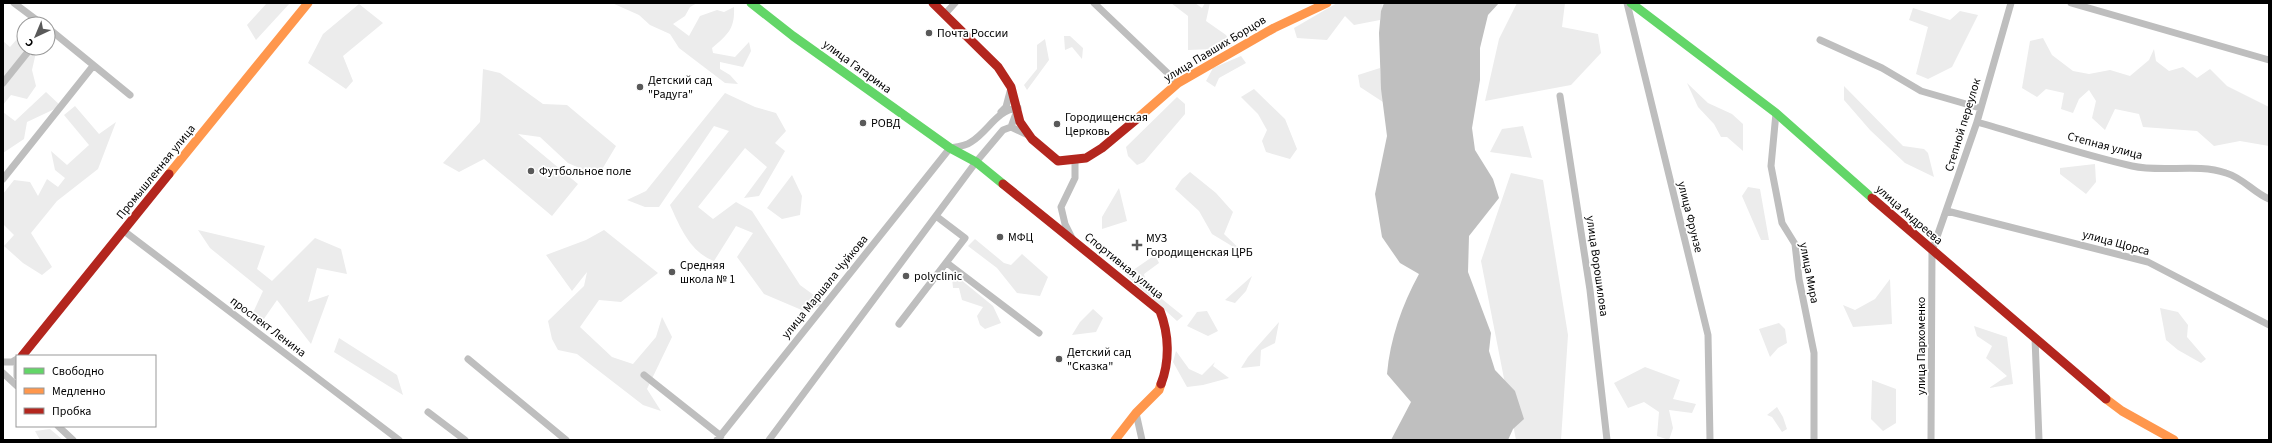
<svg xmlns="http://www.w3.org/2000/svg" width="2272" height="443" font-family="'Source Sans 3',sans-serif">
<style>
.green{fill:#ececec}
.water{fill:#bfbfbf}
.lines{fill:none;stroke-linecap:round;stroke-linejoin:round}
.street{stroke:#bebebe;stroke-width:7}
.fast{stroke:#63d668;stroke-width:9}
.slow{stroke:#ff974d;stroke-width:9}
.jam{stroke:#b3261e;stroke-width:9}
.poi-dot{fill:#595959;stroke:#fff;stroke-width:1.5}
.labels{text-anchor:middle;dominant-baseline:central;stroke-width:3.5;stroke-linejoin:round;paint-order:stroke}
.poi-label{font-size:12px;fill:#000;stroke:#fff;text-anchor:start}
.street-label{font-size:12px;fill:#000;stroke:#fff}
</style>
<rect width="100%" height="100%" fill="#fff"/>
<path class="green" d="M267 3H290L256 40 247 25Z
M612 3H697L690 7 685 16 673 24 689 36 700 16 717 10 724 12 734 7C735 29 728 34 712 48L713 53 735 57 749 42 751 51 743 67 720 62V69L730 75 738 84 725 83 679 48 670 34 650 25 639 15Z
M1171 3H1195L1202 8 1205 3H1210L1206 21 1226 35 1232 46 1213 49 1188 50V16Z
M1337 3H1383L1380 20 1354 25 1345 16 1327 40 1297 38 1294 28Z
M1517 3H1565L1562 27 1598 34 1601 53 1571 85 1485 101 1499 39Z
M359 4 383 23 343 56 353 81 346 89 308 63 323 34Z
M1913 8 1950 20 1960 11 1978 15 1952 67 1928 79 1916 74 1928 27 1909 20Z
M24 31V48H37L32 70 36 86 27 99 11 95 3 105V41L10 47Z
M1064 36H1070L1083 48 1082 59 1072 47 1065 50Z
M2043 38 2052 55 2073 71 2089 74 2110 70 2130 76 2149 60 2154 49 2156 61 2169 71 2183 67 2197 78 2210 69 2227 86 2269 107V146L2240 141 2214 146 2197 131 2143 127 2139 114 2115 109 2105 130 2092 118 2096 101 2089 90 2079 99 2073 113 2061 109 2064 93 2046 89 2037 97 2022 88 2030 41Z
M1045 39 1049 60 1027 90 1024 85 1037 69V45Z
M1241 56 1246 63 1219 78 1215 87 1206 81 1213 68Z
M1380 68 1383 102 1360 87 1358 75Z
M483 69 500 73 543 104 567 105 616 146 598 176 568 163 540 137 518 134 578 184 552 216 484 159 459 172 443 163 480 122Z
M1687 83 1708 103 1732 114 1743 124V151L1727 137H1721L1714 124 1698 107Z
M1844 86 1903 146 1924 149 1928 153 1934 177 1905 163 1870 130 1844 100Z
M1254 89 1285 119 1297 149 1290 159 1266 152 1262 141 1267 130 1258 114 1241 97Z
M46 92 61 106 27 122 24 139 3 153V112L15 121Z
M725 93 755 107 776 113 786 131 775 143 785 151 759 196 744 198 767 167 745 148 698 207 713 219 736 202 752 211 800 285 826 304 804 311 764 294 737 257 753 233 736 226 714 261C690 252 680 227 670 205L729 131 714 126 659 207H645L627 200 646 191Z
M1177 97 1185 104V114L1144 162 1137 165 1128 156 1126 147Z
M75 106 99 134 116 122 98 169 57 201 31 233 52 267 42 275 23 263 4 246 14 235 3 224V194L14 180 30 182 38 196 47 179 58 187 65 178 55 170 51 151 67 165 89 145 64 115Z
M1523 126 1532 158 1490 152 1502 129Z
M2095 164 2096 182 2086 194 2060 174V168Z
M1190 172 1216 193 1233 212 1224 234 1245 254 1212 234 1199 211 1175 189 1182 179Z
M1511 173 1543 180 1568 335 1561 440H1516L1481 261Z
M792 175 802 196 800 215 782 219 767 208Z
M1748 187 1760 189 1769 240H1761L1742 196Z
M1119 188 1127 221 1102 229V217Z
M198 230 265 246 257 269 272 281 315 238 341 249 347 274 317 268 308 302 329 295 311 344 277 300 259 326 251 317 263 291 210 248Z
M604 230 658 273 621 302 599 300 580 327 612 357 633 364 656 337 662 317 672 337 647 389 661 411 643 405 577 354 558 350 552 339 548 321 584 286 587 272 572 291 546 255 586 240Z
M975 239 1004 263 1011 265 1022 254 1048 277 1040 296 1017 293 997 268 968 246Z
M1155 255 1159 263 1144 274 1147 287 1183 316 1177 321 1126 275Z
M1252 276 1246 291 1235 303 1225 300Z
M952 277 960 279 993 306 1001 323 985 329 980 325 977 316 983 307 962 300 959 288H953Z
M1890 279 1892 324 1853 327 1843 305 1855 310 1875 299Z
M2160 308 2178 312 2188 325 2187 337 2206 359 2201 363 2178 350 2166 340Z
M1093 309 1103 318 1096 332 1072 335 1080 322Z
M1207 311 1218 331 1208 336 1187 326 1197 312Z
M1279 322 1275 343 1261 350 1260 366 1241 368 1248 357Z
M1779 323 1785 329 1787 343 1778 348 1770 357 1759 329Z
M1974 326 2007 337 2013 384 1989 388 2007 376 1986 358 1992 346 1977 336Z
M339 338 397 375 403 395 334 352Z
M1176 351 1189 369 1202 375 1215 362 1213 366 1229 378 1203 385 1187 387 1173 362Z
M1645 367 1680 380 1673 399 1696 404 1692 413 1669 410 1673 428 1669 440 1657 436 1659 412 1644 402 1628 408 1614 383Z
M1872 380 1896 389V423L1883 431 1871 419Z
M1777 407 1783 417 1787 429 1782 432 1772 417 1767 415Z
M50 429 63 440H40L35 431Z"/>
<path class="water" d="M1384 3H1499L1488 15 1480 48V80L1472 128 1475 150 1493 179 1499 198 1469 236 1468 272 1491 333 1489 351 1495 370 1515 391 1524 419 1513 429 1508 440H1391L1411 402 1387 374C1390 339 1402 305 1419 274L1400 263 1382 237 1375 194 1387 136 1381 89 1379 33 1381 11Z"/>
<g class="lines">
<path class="street" d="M14 3 42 24
M1094 3 1178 83
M1627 3 1708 335 1710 440
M2071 3 2269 60
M945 14 955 3
M48 28 130 95
M1820 40 1882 68 1921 91 1980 108
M3 83 31 48
M1560 96 1590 290 1607 440
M1001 112 1006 107 1011 88
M1776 113 1771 166 1782 223 1795 244 1799 279 1814 353V440
M1977 122C2029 137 2080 154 2132 166 2163 173 2196 163 2226 173 2243 178 2253 192 2269 199
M3 179 93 66
M1947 211 2148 262 2269 325
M124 231 399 440
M1073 240 1065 224 1061 207 1075 178V160
M947 263 1039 333
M899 324 965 238 936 216
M2035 338 2039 440
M468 359 566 440
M3 362H12L17 359
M17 366V376
M3 373 17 386
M644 375 721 436
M428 412 465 440
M1136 413 1142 440
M58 426 73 440
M717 440 950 148C957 147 966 146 971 142 989 131 996 110 1018 108L1011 127
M769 440 976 162 1003 130 1011 127 1026 134
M1931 440 1932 251 1977 122 2011 3"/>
<path class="fast" d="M751 3 793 36 950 148 976 162 1003 184
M1631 3 1776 113 1872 198"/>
<path class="slow" d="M1138 118 1178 83 1274 28 1327 3
M169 174 308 3
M2106 399 2122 411 2174 440
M1115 440 1136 413 1159 390 1161 384"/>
<path class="jam" d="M933 3 998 67 1011 87 1020 122 1032 139 1058 161 1086 158 1102 148 1138 118
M1003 184 1160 311C1169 334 1170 361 1161 384
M1872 198 2106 399
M22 356 169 174"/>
</g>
<g class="poi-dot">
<circle cx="929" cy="33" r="4"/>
<circle cx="640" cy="87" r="4"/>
<circle cx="863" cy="123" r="4"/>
<circle cx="1057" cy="124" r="4"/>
<circle cx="531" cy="171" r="4"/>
<circle cx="1000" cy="237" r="4"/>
<path d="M1135 239h4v4h4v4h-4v4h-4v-4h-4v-4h4z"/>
<circle cx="672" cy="272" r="4"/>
<circle cx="906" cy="276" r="4"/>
<circle cx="1059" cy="359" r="4"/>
</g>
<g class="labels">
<g class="poi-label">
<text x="937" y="33">Почта России</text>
<text x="648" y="80">Детский сад<tspan x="648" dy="14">"Радуга"</tspan></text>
<text x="1065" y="117">Городищенская<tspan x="1065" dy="14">Церковь</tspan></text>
<text x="871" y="123">РОВД</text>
<text x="539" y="171">Футбольное поле</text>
<text x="1008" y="237">МФЦ</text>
<text x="1146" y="238">МУЗ<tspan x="1146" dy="14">Городищенская ЦРБ</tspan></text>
<text x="680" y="265">Средняя<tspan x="680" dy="14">школа № 1</tspan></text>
<text x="914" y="276">polyclinic</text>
<text x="1067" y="352">Детский сад<tspan x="1067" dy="14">"Сказка"</tspan></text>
</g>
<g class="street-label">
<text transform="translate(1215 49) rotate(-31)">улица Павших Борцов</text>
<text transform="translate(857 67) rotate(36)">улица Гагарина</text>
<text transform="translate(1963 125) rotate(-73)">Степной переулок</text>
<text transform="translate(2105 146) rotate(15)">Степная улица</text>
<text transform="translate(156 172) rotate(-51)">Промышленная улица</text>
<text transform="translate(1909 215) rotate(41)">улица Андреева</text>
<text transform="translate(1690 217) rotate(76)">улица Фрунзе</text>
<text transform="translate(2116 243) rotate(15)">улица Щорса</text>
<text transform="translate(1124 266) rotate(39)">Спортивная улица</text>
<text transform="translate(1597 266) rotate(82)">улица Ворошилова</text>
<text transform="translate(1809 273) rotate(79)">улица Мира</text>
<text transform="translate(825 287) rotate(-51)">улица Маршала Чуйкова</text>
<text transform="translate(268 327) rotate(37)">проспект Ленина</text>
<text transform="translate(1921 346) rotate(-90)">улица Пархоменко</text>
</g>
</g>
<rect width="2272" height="443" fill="none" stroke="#000000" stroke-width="8"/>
<rect x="16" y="355" width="140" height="72" fill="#ffffff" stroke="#999999"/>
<rect x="24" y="368" width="20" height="6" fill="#63d668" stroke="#999999"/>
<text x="52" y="375" font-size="12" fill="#000000">Свободно</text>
<rect x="24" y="388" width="20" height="6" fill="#ff974d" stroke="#999999"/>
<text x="52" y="395" font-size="12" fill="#000000">Медленно</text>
<rect x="24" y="408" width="20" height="6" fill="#b3261e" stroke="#999999"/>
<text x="52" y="415" font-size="12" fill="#000000">Пробка</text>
<g transform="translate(36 36) rotate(224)"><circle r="19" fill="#ffffff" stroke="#999999"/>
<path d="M0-3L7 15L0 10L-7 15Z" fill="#595959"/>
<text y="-6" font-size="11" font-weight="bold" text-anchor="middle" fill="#000000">С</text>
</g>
</svg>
